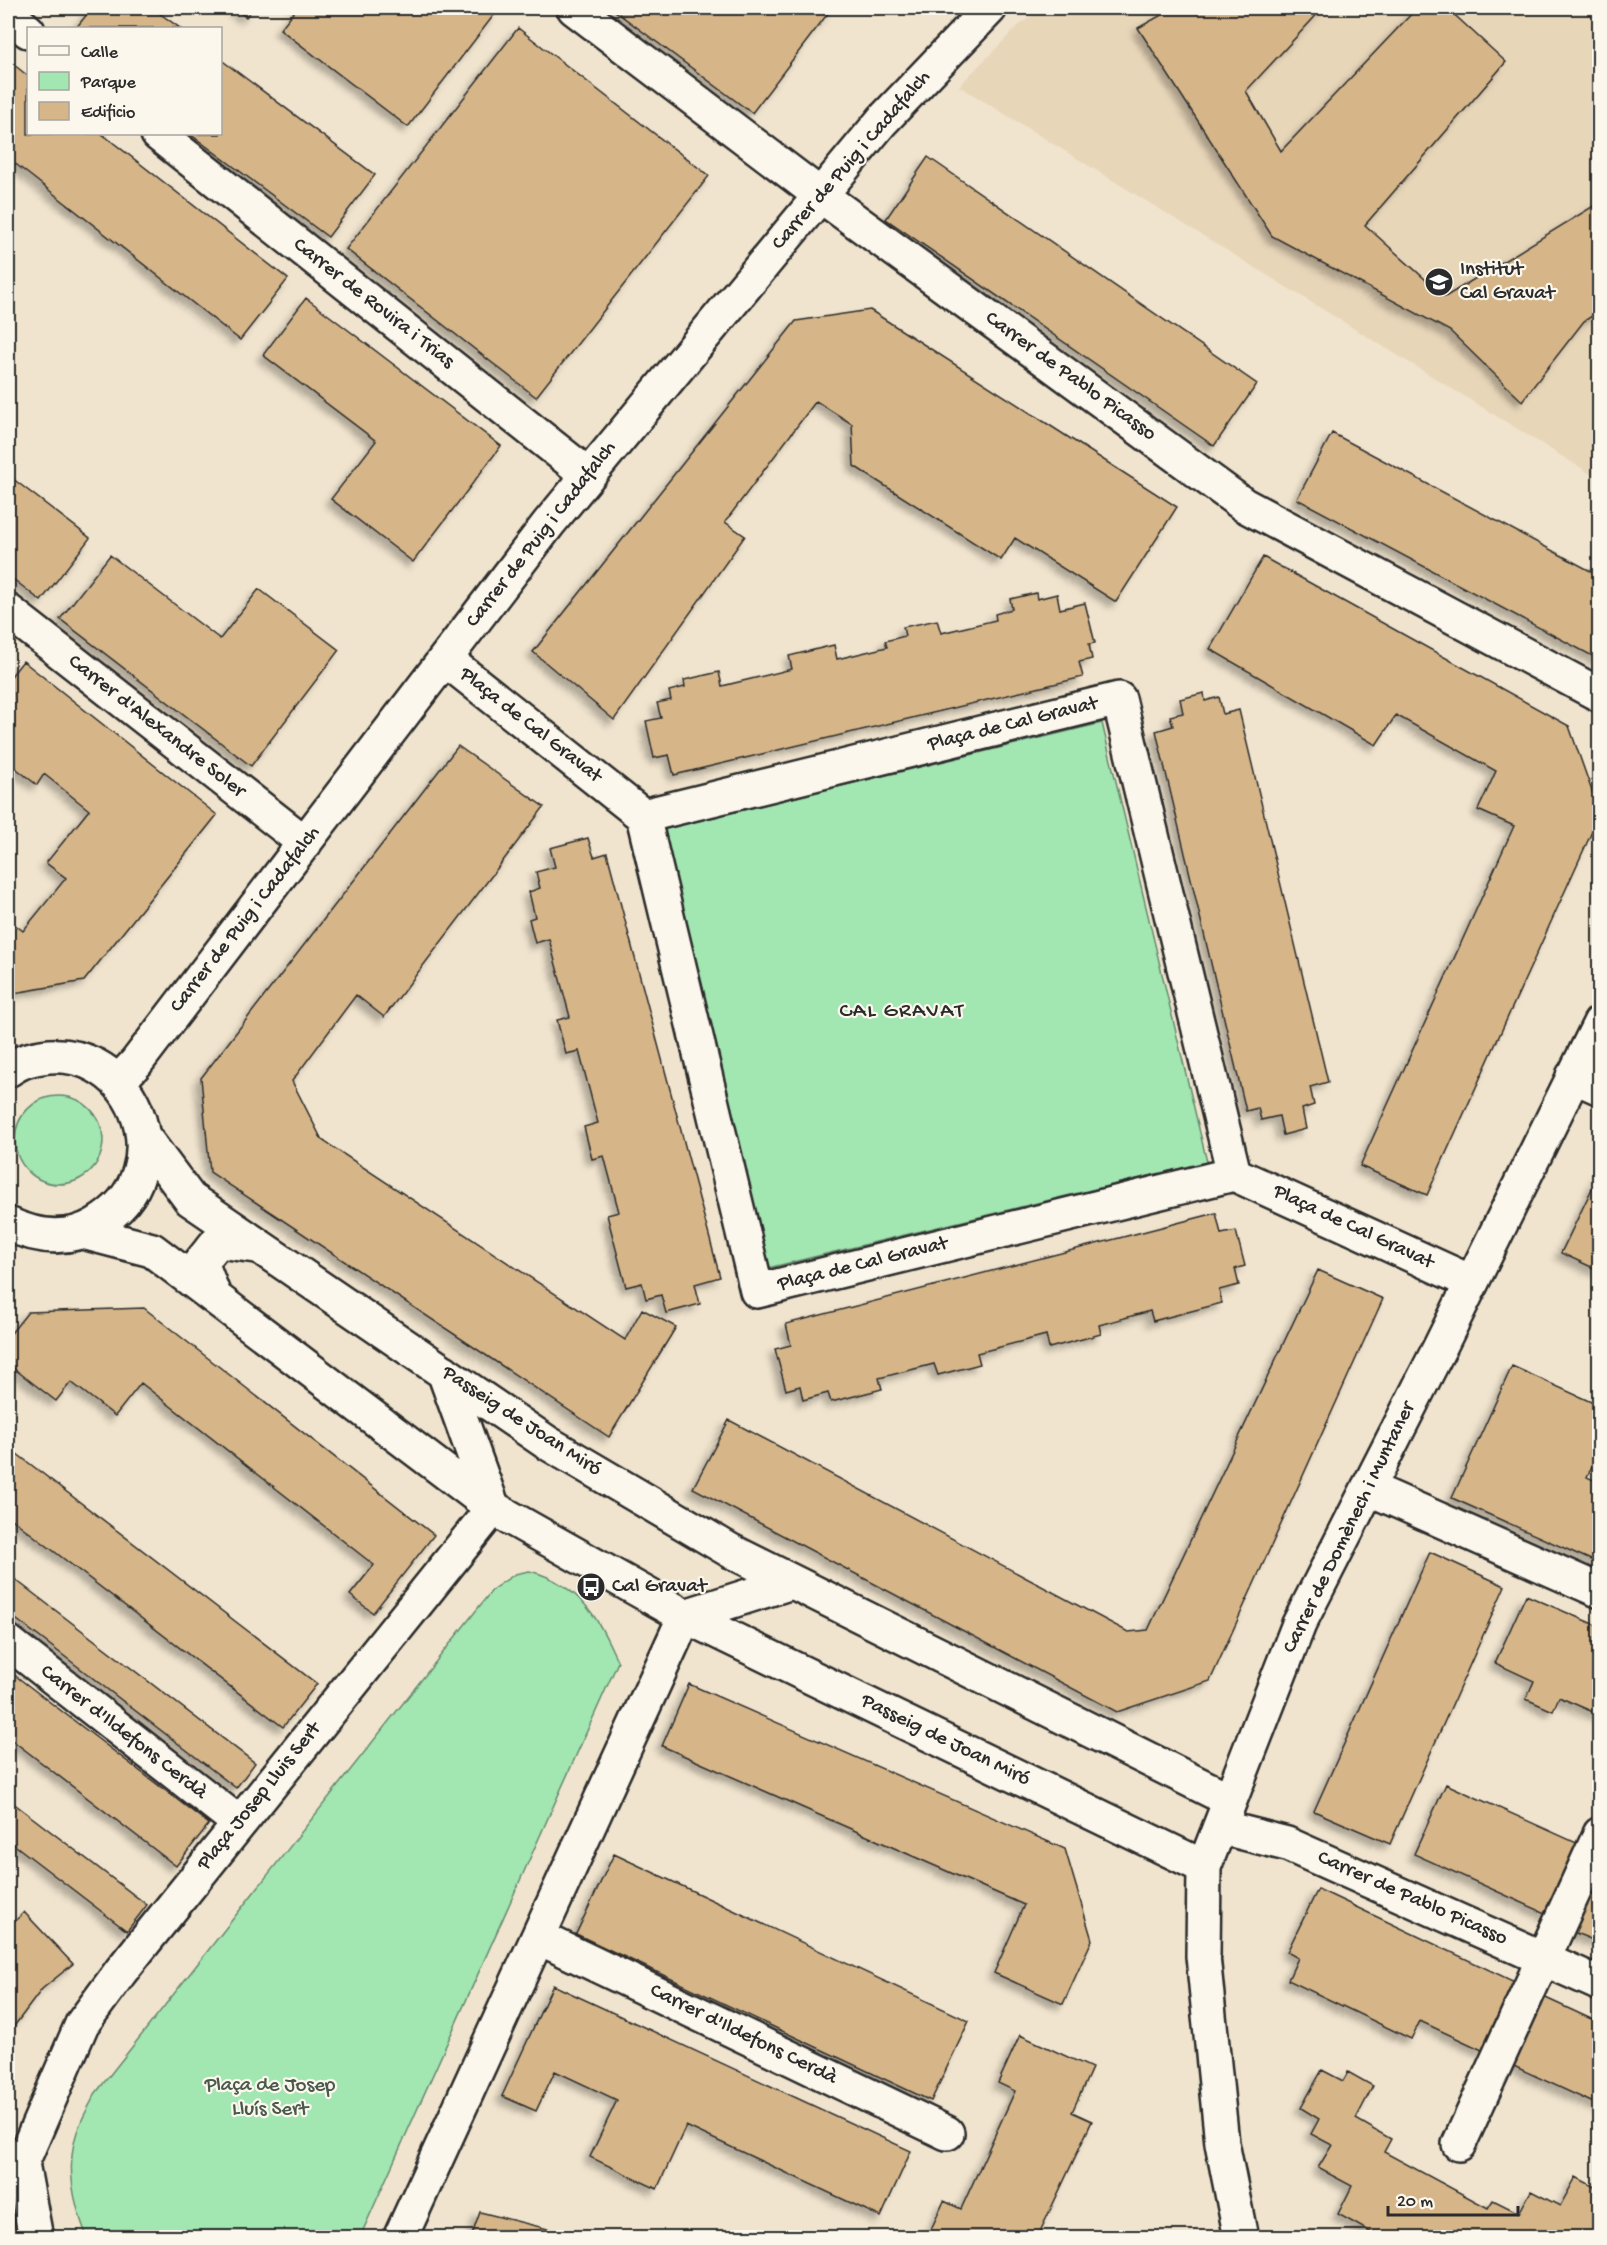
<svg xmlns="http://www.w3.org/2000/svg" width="1607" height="2245" font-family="'Gochi Hand',sans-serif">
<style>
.built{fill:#e8d6b9}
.green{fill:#a2e6b2;stroke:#66886e;stroke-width:1.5}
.building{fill:#d6b689;stroke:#2b2b2b;stroke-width:1.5;filter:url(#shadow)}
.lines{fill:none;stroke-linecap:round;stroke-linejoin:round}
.street-casing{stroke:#2b2b2b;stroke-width:38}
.street{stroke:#fbf7ec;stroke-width:33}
.labels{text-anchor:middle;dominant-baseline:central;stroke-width:4.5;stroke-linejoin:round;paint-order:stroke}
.street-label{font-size:21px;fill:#2b2b2b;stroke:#fbf7ec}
.poi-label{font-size:21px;fill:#2b2b2b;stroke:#fbf7ec;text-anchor:start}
.park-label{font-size:21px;fill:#495a4d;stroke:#fbf7ec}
.neighbourhood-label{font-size:22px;letter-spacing:1.5px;fill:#2b2b2b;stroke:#fbf7ec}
</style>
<defs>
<filter id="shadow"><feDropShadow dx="-5.5" dy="5.5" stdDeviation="3" flood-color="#0004"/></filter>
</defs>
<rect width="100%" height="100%" fill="#f0e4ce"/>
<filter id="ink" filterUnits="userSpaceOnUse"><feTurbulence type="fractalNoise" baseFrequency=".0167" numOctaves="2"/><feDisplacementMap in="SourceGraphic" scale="12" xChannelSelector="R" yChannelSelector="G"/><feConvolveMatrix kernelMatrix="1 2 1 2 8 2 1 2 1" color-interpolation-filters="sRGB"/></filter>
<g filter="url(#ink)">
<path class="built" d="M1043 8H1599V479L959 86 1019 25Z"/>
<path class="green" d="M1102 723 1207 1162 768 1268 664 829Z
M15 1140a44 44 0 1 1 88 0a44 44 0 1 1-88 0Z
M529 1571C553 1576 576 1592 591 1612 602 1626 610 1646 618 1662L360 2237H87C74 2204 65 2168 77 2132 81 2119 89 2107 95 2094L493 1589 515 1574Z"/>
<path class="building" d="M92 8H152L180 28H76Z
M233 8H253L246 17Z
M297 8H492L497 11 408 127 280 29Z
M611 8H832L752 113Z
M1174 8H1323L1246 91 1281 151 1417 8H1447L1506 62 1365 225 1445 297 1600 202V311L1584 321 1522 401 1450 331 1272 236 1138 28Z
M518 28 709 176 536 397 346 249Z
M220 59 375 175 328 237 190 134H220Z
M8 60 28 76V134H102L288 279 240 340 8 158Z
M928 157 1257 384 1214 446 886 219Z
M306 298 501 446 413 562 331 499 376 441 263 355Z
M870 310 1177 507 1116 602 1015 538 1001 560 854 466 852 424 816 401 725 522 745 536 614 720 533 652 796 321Z
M1332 433 1600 576V660L1297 499Z
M8 475 90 538 41 601 8 575Z
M110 555 220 639 259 589 339 650 251 766 60 619Z
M1263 557 1569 726 1600 814 1427 1195 1360 1166 1514 826 1478 810 1496 771 1396 715 1376 745 1210 649Z
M1036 593 1037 599 1057 594 1060 609 1085 603 1095 643 1089 644 1092 659 1079 662 1083 677 674 775 669 755 654 758 646 721 661 718 657 703 671 700 669 691 685 687 684 680 719 672 722 686 792 669 789 656 834 645 837 659 887 647 885 641 905 636 903 627 937 620 941 633 996 620 995 614 1012 609 1010 599Z
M23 661 217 815 84 981 8 994V919L23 931 66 878 46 863 89 810 44 774 37 785 8 762V680Z
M1204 693 1205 701 1219 697 1223 714 1239 710 1328 1082 1310 1087 1314 1105 1302 1109 1306 1129 1283 1135 1279 1116 1261 1120 1258 1108 1246 1111 1156 731 1173 726 1170 716 1183 713 1180 699Z
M458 746 544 807 384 1017 356 995 292 1081 322 1140 625 1340 642 1309 676 1327 609 1437 210 1172 201 1078Z
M588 838 594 857 607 853 720 1277 695 1284 700 1304 666 1313 661 1295 646 1299 642 1283 626 1287 607 1215 619 1212 604 1156 592 1159 584 1127 598 1123 579 1051 566 1054 557 1020 570 1017 549 939 535 943 529 919 535 917 529 892 540 888 536 872 555 867 550 848Z
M1600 1172V1271L1561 1253Z
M1216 1213 1221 1234 1236 1231 1245 1266 1235 1269 1239 1285 1219 1290 1222 1303 1153 1321 1150 1311 1099 1325 1101 1334 1049 1348 1046 1335 977 1353 980 1364 938 1375 934 1364 879 1378 882 1389 831 1402 828 1393 803 1400 800 1386 786 1390 775 1349 791 1345 786 1324Z
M1318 1270 1383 1299 1210 1681 1117 1712 693 1488 729 1420 1128 1632 1148 1630Z
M144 1308 434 1535 373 1613 350 1595 374 1565 141 1383 115 1416 71 1382 56 1401 8 1364V1337L28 1312Z
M1512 1366 1600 1406V1449L1587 1477 1600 1483V1564L1452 1498Z
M8 1447 317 1684 283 1727 8 1516Z
M1430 1552 1505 1586 1390 1844 1314 1811Z
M8 1574 255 1763 236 1788 8 1613Z
M1526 1595 1600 1627V1715L1559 1697 1553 1711 1526 1699 1534 1681 1495 1663Z
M8 1670 209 1824 176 1866 8 1737Z
M689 1684 1065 1849 1092 1940 1063 2004 994 1973 1024 1905 662 1746Z
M1446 1784 1579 1844 1547 1914 1414 1854Z
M8 1799 147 1905 127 1931 8 1840Z
M614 1854 969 2021 931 2101 576 1934Z
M1600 1855V1943L1566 1929Z
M1318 1889 1517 1983 1484 2051 1420 2021 1411 2039 1288 1980 1298 1958 1287 1952Z
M24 1912 73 1964 42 1989 12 2029 8 2038V1928Z
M553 1985 911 2151 881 2217 686 2126 657 2189 590 2157 617 2100 555 2071 536 2111 502 2096Z
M1537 1994 1600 2023V2106L1505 2062Z
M1020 2035 1092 2068 1072 2112 1092 2121 1037 2238H927L944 2201 961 2209 1015 2091 998 2083Z
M1322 2070 1343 2081 1348 2072 1373 2086 1356 2119 1391 2139 1384 2152 1488 2208 1493 2200 1519 2213 1531 2191 1560 2206 1576 2177 1600 2190V2227L1594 2238H1381L1338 2214 1352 2186 1318 2168 1332 2145 1311 2134 1319 2119 1301 2108Z
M480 2212 556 2231 554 2238H471Z"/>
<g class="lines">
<g class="street-casing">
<path id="street" d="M574 8 820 195 1244 505 1600 695
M8 14 28 31
M158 134 588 475
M8 611 305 843
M445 659 643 816 757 1291 1234 1174 1119 699 643 816
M8 1070C14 1066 21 1062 28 1060 130 1030 191 1170 95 1225 66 1242 36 1237 8 1224
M1573 1076 1600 1088
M118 1082 136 1063 549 523 882 121 990 8
M143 1136 190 1199 546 1442 731 1551 1230 1800
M1234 1174 1471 1282
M83 1232 152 1250 493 1508 685 1616 1204 1867
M214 1296 201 1262 218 1241 256 1246
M1368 1488 1600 1591
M8 1642 239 1823
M1220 1827 1287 1844 1600 1984
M538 1937 947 2133
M1459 2144 1600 1834
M36 2238 22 2163 82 2024 121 1971 493 1508 444 1372
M400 2238 685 1616 792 1582
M1241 2238 1222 2143 1203 1956 1204 1867 1299 1624 1439 1349 1600 1023"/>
</g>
<use href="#street" class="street"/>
</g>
</g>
<defs>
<g id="school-disc" transform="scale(1.5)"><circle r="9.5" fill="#2b2b2b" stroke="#fbf7ec"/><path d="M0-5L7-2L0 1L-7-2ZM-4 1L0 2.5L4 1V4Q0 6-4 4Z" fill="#fff"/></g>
<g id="bus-disc" transform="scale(1.5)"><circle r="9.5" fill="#2b2b2b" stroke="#fbf7ec"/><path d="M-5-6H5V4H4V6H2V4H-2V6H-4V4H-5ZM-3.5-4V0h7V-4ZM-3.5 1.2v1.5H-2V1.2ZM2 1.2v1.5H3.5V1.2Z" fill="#fff"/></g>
</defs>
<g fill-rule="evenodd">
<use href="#school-disc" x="1439" y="282"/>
<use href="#bus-disc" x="591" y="1587"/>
</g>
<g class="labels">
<g class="street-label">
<text transform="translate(852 161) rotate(-49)">Carrer de Puig i Cadafalch</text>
<text transform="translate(373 304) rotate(38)">Carrer de Rovira i Trias</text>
<text transform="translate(1070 377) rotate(36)">Carrer de Pablo Picasso</text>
<text transform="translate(542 535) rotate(-52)">Carrer de Puig i Cadafalch</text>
<text transform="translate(1013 725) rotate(-14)">Plaça de Cal Gravat</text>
<text transform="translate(530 726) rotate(38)">Plaça de Cal Gravat</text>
<text transform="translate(156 727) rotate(38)">Carrer d'Alexandre Soler</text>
<text transform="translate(246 920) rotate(-52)">Carrer de Puig i Cadafalch</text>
<text transform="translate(1353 1228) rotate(25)">Plaça de Cal Gravat</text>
<text transform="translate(863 1265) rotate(-14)">Plaça de Cal Gravat</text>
<text transform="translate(521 1422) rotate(33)">Passeig de Joan Miró</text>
<text transform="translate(1350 1528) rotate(-64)">Carrer de Domènech i Muntaner</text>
<text transform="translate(123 1733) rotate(38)">Carrer d'Ildefons Cerdà</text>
<text transform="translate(945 1741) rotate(26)">Passeig de Joan Miró</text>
<text transform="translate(260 1797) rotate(-51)">Plaça Josep Lluis Sert</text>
<text transform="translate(1412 1899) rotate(24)">Carrer de Pablo Picasso</text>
<text transform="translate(743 2035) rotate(26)">Carrer d'Ildefons Cerdà</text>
</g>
<g class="poi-label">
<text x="1460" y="270">Institut<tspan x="1460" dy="24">Cal Gravat</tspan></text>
<text x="612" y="1587">Cal Gravat</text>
</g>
<g class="park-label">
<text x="270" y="2086">Plaça de Josep<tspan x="270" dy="24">Lluís Sert</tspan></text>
</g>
<g class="neighbourhood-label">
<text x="902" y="1012">CAL GRAVAT</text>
</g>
</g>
<rect width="1607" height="2245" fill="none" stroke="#fbf7ec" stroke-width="30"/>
<rect x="15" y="15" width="1577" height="2215" fill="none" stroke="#2b2b2b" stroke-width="2" filter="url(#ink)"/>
<rect x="27" y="27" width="195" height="108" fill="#fbf7ec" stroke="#a8a59f" stroke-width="1.5"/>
<rect x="39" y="46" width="30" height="9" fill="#fbf7ec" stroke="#a8a59f" stroke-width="1.5"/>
<text x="81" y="57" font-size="18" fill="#2b2b2b">Calle</text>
<rect x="39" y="72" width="30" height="18" fill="#a2e6b2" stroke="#a8a59f" stroke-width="1.5"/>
<text x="81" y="87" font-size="18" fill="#2b2b2b">Parque</text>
<rect x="39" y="102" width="30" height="18" fill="#d6b689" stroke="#a8a59f" stroke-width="1.5"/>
<text x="81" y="117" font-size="18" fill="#2b2b2b">Edificio</text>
<path d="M1388 2206v9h130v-9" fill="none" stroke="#2b2b2b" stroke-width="3"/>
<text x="1397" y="2206" font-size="18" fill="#2b2b2b" stroke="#fbf7ec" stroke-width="4.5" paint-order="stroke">20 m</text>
</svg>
